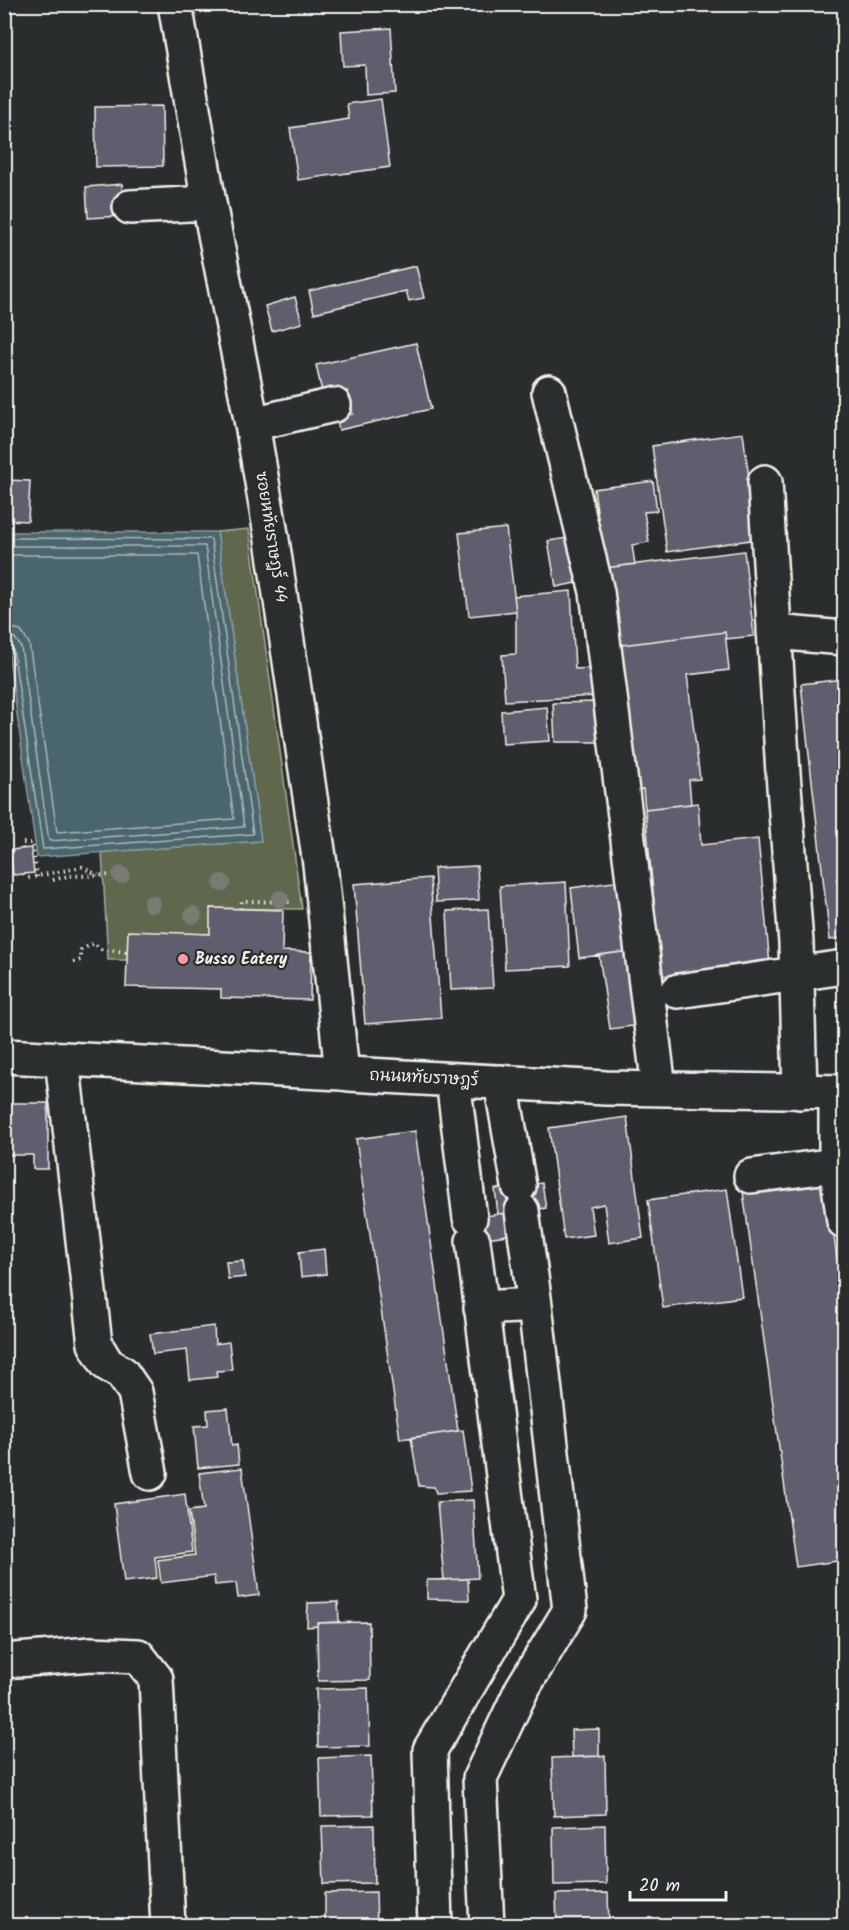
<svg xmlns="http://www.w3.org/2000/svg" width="849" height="1930" font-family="Kalam,'Playpen Sans Thai',sans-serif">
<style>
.green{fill:#5e674e;stroke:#a9ac9b;stroke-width:1.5}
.water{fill:#49656d;stroke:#8d9d9e;stroke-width:1.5}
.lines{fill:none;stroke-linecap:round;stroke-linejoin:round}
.shore{stroke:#b0b9b7;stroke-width:1.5}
.building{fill:#615d6e;stroke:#f4f1e8;stroke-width:1.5}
.minor-casing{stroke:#f4f1e8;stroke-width:38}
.major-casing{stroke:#f4f1e8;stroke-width:38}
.path{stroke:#f4f1e8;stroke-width:4;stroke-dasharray:1.5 4.5;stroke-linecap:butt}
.minor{stroke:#2a2d2e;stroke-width:33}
.major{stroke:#2a2d2e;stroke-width:33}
.tree{fill:#787b72}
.poi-dot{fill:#ff9aa2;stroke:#2a2d2e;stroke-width:2}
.labels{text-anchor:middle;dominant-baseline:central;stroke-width:4.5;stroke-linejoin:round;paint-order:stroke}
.street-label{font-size:16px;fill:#f4f1e8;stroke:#2a2d2e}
.poi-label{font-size:16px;font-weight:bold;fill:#f4f1e8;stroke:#2a2d2e;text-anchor:start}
</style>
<rect width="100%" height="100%" fill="#2a2d2e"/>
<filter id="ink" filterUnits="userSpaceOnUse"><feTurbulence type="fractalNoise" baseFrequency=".0167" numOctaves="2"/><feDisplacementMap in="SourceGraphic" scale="12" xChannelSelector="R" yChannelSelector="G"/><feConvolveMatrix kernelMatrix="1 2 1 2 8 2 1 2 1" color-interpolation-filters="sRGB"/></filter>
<g filter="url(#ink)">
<path class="green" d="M249 529 302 909 211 908 210 934 128 932 127 960H108L102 852 261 841 217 532Z"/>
<path class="water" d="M5 532H217L261 841 37 857 5 629Z"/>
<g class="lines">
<path class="shore" d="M4 538 211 539 253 834 43 849 13 649 10 644 4 643
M4 546H205L244 827 49 841 21 647 15 638 4 635
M4 555H197L234 819 57 832 29 643 20 630 4 626"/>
</g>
<path class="building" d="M391 28 395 93 366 95 365 65 343 66 341 31Z
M381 99 390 167 298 180 290 128 349 119 347 104Z
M162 106 163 166 96 167 95 107Z
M122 184 124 216 88 218 86 187Z
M416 266 424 298 409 301 406 291 314 313 309 291Z
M295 297 302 323 272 331 265 306Z
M416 343 431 409 339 430 336 417 353 414 348 391 323 396 316 365Z
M743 433 757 539 667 552 652 446Z
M4 480 30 481 28 521 4 520Z
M653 481 657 511 644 512 649 542 632 545 635 564 605 568 594 489Z
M506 528 516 611 469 616 459 533Z
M573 537 581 582 556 587 548 541Z
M744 551 754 636 726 639 725 632 614 646 605 568Z
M571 591 575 669 596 668 597 696 505 701 502 655 516 654V611L514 596Z
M725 632 729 670 687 675 700 779 689 780 691 804 645 809 643 789 632 791 614 646Z
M844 679V938L830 940 801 684Z
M598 702V742H555L553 703Z
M547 707 550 741 503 744 501 711Z
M698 803 701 845 758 839 770 965 661 976 645 809Z
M31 848 34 873 13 875 10 850Z
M477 866 479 900 436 902 434 868Z
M430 878 441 1018 365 1024 354 884Z
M620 881 629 951 579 958 571 888Z
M566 882 570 966 505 969 500 886Z
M210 908 283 910 282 951 311 952 310 1000 221 998V989L126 987 128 931 210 934Z
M488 909 493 988 451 990 447 911Z
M629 951 640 1025 610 1029 599 955Z
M4 1103H48V1169H33V1155H4Z
M627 1117 643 1238 609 1243 604 1204 590 1207 594 1235 564 1239 549 1128Z
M415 1131 458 1431 400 1439 356 1139Z
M826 1179 844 1309V1560L796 1567 743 1192Z
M542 1183 546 1208 498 1214 495 1189Z
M727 1189 742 1297 663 1308 648 1200Z
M510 1212 514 1234 458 1242 455 1221Z
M324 1249 326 1274 301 1277 299 1252Z
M243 1261 245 1277 228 1279 226 1262Z
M214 1326 215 1344 229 1342 232 1370 216 1371 217 1377 190 1380 187 1350 153 1354 150 1334Z
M228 1408 232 1446 237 1445 239 1464 198 1468 194 1426 208 1425 207 1410Z
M463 1430 471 1491 436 1493 434 1487 419 1486 411 1438Z
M242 1468 259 1595 238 1598 236 1583 215 1585 214 1576 161 1583 158 1560 195 1555 189 1511 204 1509 199 1473Z
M185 1494 192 1552 155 1557 157 1578 124 1582 114 1504Z
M473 1500 478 1578 444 1580 437 1502Z
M468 1579 469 1600 427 1599V1580Z
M338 1602 339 1622 317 1623V1626L307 1627 308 1603Z
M369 1622 370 1680 318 1681 317 1623Z
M368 1688 370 1746 318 1747 316 1689Z
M599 1729V1756L572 1757 571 1730Z
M371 1756 373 1815 321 1816 319 1758Z
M605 1756 606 1814 554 1816 552 1758Z
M374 1825 375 1883 324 1884 322 1826Z
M605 1825 606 1884 554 1885 553 1827Z
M376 1892 377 1926H325V1893Z
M608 1893 609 1926H557L556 1894Z"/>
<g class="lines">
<g class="minor-casing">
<path id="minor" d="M175 4 209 203 252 424 272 540 320 864 342 1073
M130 207 209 203
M549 392 597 592 659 1088
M252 424 334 405
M765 482 783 773 796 943 800 1092
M774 632 844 638
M678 991 844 967
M62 1059 95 1344 107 1364 122 1373 135 1392 150 1473
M453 1080 470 1218
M501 1082 519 1186
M836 1093V1165L844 1221
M751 1176 844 1164
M481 1308 535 1305
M4 1661 91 1654 138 1656 156 1679 168 1926
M435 1926 430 1750 519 1600 473 1241
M487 1926 480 1778 522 1689 570 1610 535 1305 522 1211"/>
</g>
<g class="major-casing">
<path id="major" d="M4 1056 342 1073 349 1074 606 1088 844 1092"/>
</g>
<path class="path" d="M23 849V843H32L37 877
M24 874 28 878 82 867 98 875
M53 880 68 876 121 875
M241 909 242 901 293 902
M73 962 81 960V950L94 943 101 949 127 952"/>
<use href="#minor" class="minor"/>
<use href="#major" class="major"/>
</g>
<g class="tree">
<circle cx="121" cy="875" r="9"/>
<circle cx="222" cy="883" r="9"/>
<circle cx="280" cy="899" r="9"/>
<circle cx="152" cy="904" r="9"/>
<circle cx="193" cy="915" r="9"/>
</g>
</g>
<circle class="poi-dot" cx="183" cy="959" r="6"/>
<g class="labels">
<g class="street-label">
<text transform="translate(271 537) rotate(81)">ซอยหทัยราษฎร์ 44</text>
<text transform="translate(424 1078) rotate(3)">ถนนหทัยราษฎร์</text>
</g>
<g class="poi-label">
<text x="195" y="959">Busso Eatery</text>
</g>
</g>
<rect width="849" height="1930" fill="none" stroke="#2a2d2e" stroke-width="24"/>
<rect x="12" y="12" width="825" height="1906" fill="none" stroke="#f4f1e8" stroke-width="2" filter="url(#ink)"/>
<path d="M630 1891v9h96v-9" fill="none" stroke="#f4f1e8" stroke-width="3"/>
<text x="639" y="1891" font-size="18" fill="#f4f1e8" stroke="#2a2d2e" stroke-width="4.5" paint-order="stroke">20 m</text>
</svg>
